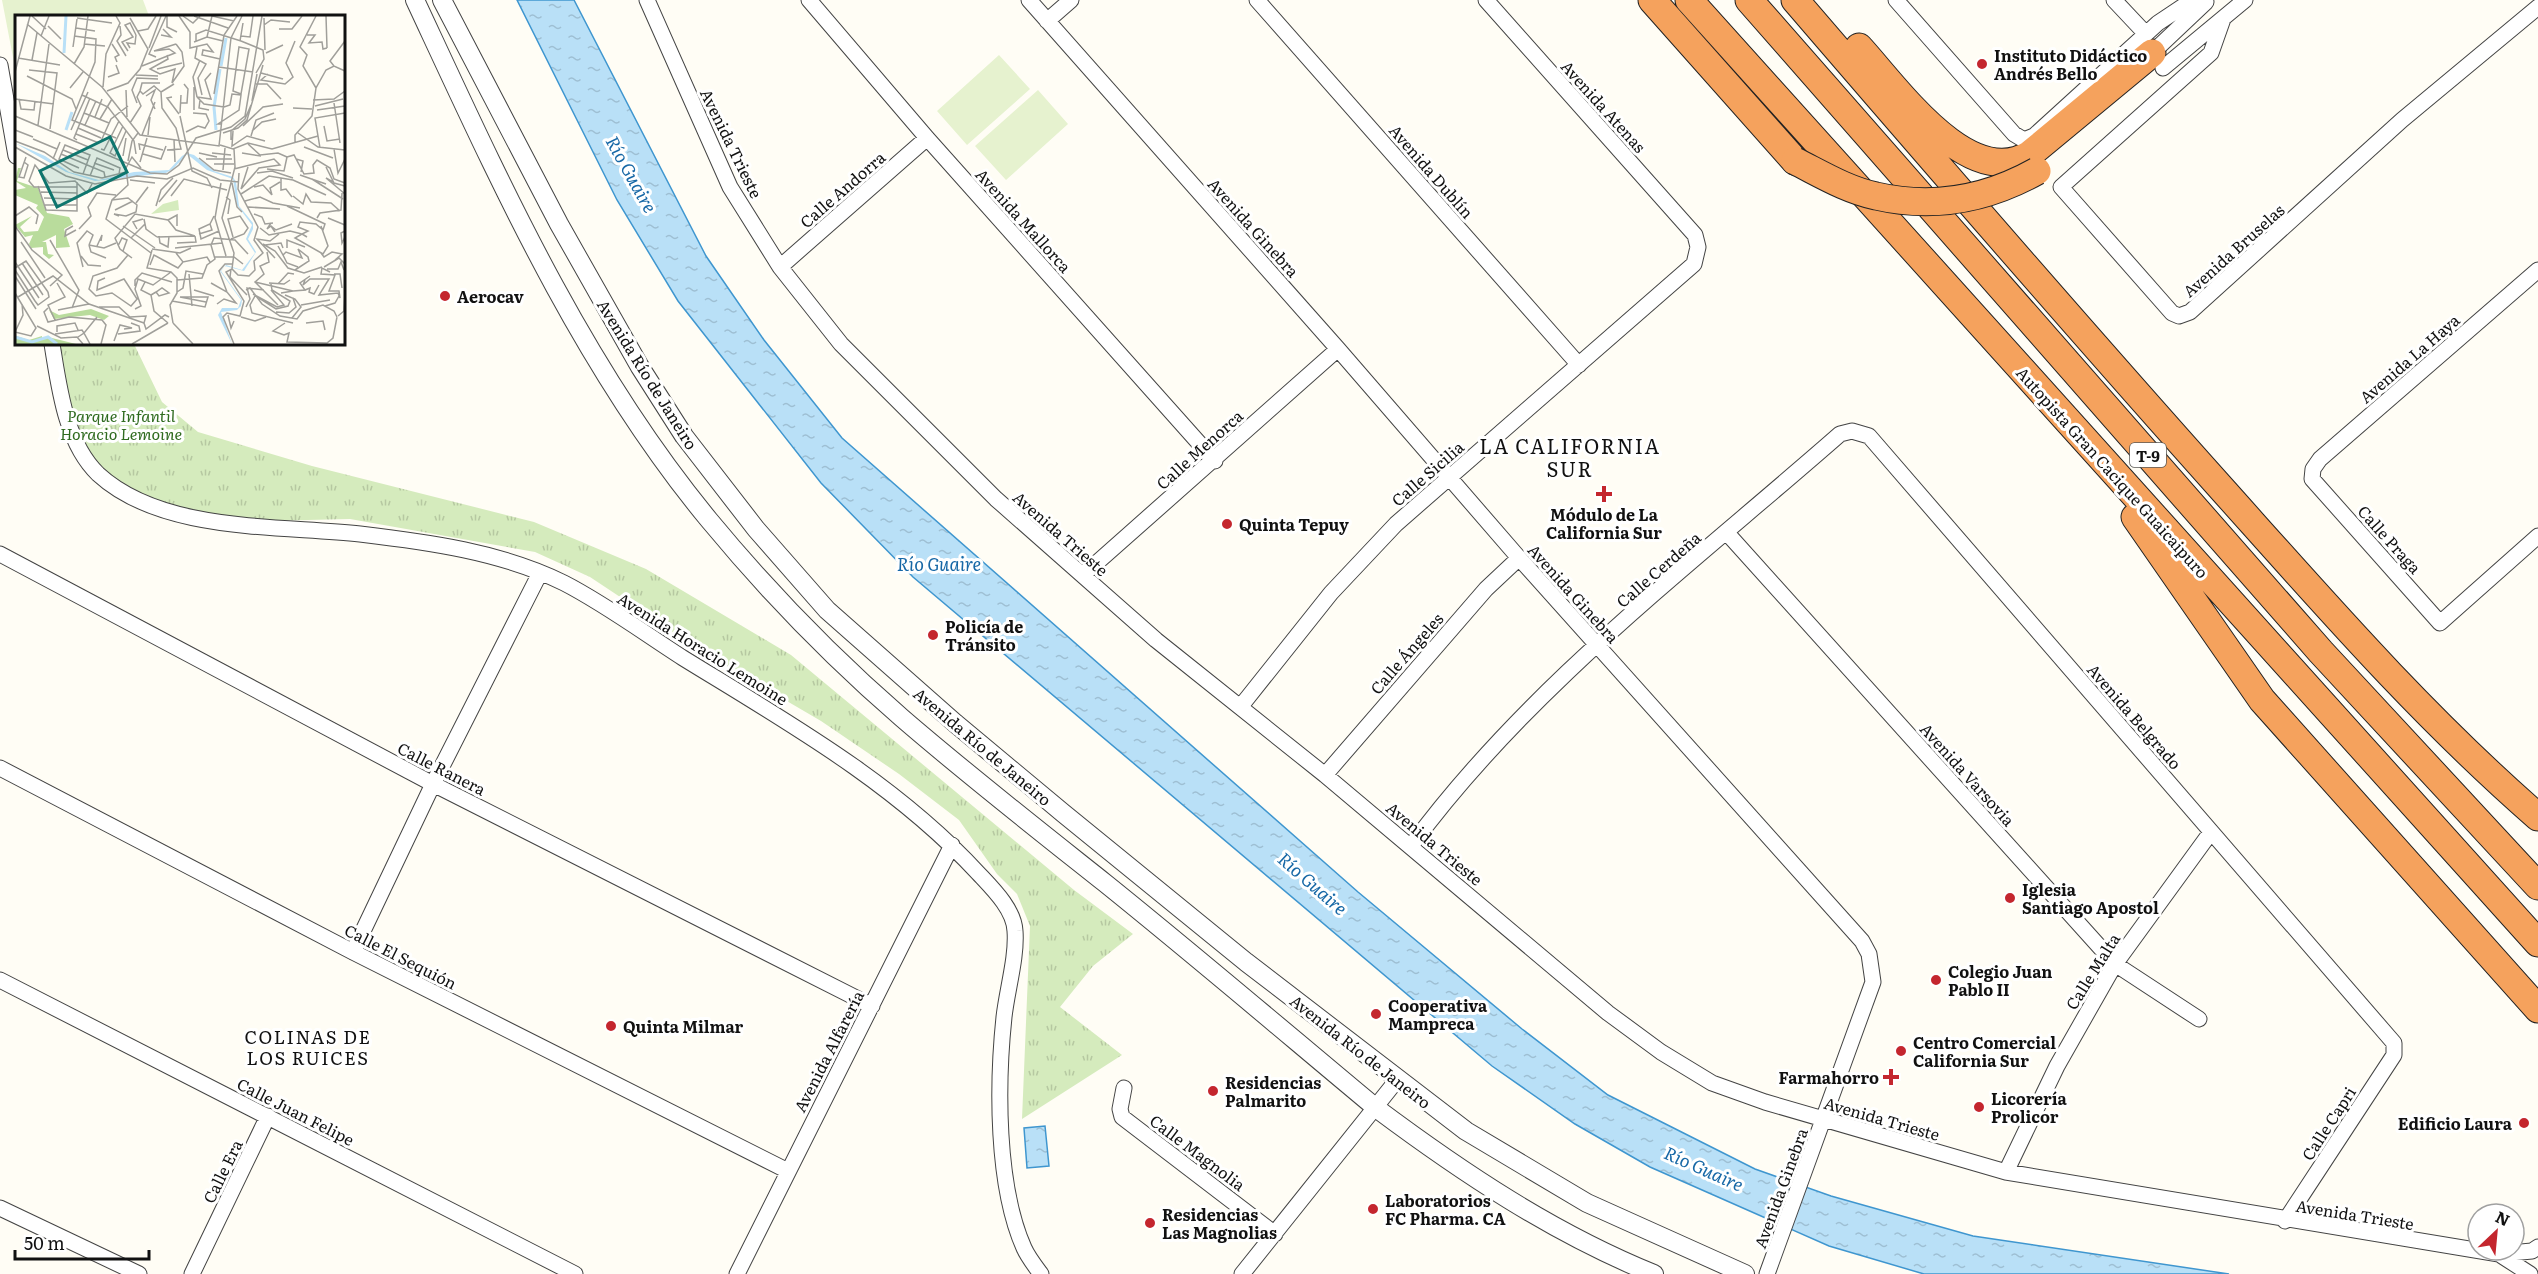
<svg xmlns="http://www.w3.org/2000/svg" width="2538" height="1274" font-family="Literata,serif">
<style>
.grass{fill:url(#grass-tufts)}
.pitch{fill:#e6f2cf}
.water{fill:url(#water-ripples);stroke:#3f96cf;stroke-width:1.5}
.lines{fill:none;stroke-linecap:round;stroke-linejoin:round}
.minor-casing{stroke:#444;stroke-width:17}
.tertiary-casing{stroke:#444;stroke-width:20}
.motorway-casing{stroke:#222;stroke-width:29}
.minor{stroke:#fff;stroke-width:15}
.tertiary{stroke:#fff;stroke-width:18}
.motorway{stroke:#f5a25d;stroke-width:27}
.motorway-bridge-casing{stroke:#222;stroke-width:29;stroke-linecap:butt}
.motorway-bridge{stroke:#f5a25d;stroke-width:27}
.poi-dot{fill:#c4262e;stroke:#fff;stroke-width:2}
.labels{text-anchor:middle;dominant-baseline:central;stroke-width:6;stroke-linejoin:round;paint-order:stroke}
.shield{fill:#fff;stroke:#585858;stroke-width:1.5}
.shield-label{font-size:15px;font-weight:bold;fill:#111}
.poi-label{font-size:16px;font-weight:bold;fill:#111;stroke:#fff;text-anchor:start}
.street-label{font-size:16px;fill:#111;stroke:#fff}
.park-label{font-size:16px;font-style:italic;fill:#2f6b1f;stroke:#fff}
.water-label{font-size:18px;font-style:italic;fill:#1768a6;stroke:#fff}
.neighbourhood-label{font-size:18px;letter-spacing:1.5px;fill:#111;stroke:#fff}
.quarter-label{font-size:20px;letter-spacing:1.5px;fill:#111;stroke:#fff}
.inset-river{fill:none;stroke:#b9e0f7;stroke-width:3}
.inset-road{fill:none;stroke:#a09f9a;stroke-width:1.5}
.view{fill:#0f766e;fill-opacity:0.15;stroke:#0f766e;stroke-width:3}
.inset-edge{fill:none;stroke:#111;stroke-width:3}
</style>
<defs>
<pattern id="grass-tufts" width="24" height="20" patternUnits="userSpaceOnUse" patternTransform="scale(1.5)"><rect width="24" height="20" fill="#d5ebbd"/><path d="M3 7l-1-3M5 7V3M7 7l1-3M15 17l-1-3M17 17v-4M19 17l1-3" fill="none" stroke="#b6c8a1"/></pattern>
<pattern id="water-ripples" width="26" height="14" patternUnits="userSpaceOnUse" patternTransform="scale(1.5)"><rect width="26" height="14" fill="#b9e0f7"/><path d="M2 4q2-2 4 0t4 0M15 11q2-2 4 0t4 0" fill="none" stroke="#9ebfd3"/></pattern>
</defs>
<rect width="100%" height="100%" fill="#fffdf5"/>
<path class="grass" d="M52 344H134L162 402 198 432 312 466 534 522 646 569 791 655 1074 890 1133 934 1093 966 1060 1007 1122 1055 1022 1119 1030 926 1017 894 997 874 959 820 899 774 821 721 703 652 590 577 535 552 350 519 226 522 125 492 77 443Z"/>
<path class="pitch" d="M2 0H143L149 16H16V73Z
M999 55 1030 89 967 145 937 111Z
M1038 90 1068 124 1006 180 975 146Z"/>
<path class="water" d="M517 0H574L706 256 764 340 842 438 1358 892 1522 1029 1608 1095 1755 1169 1831 1196 1973 1236 2229 1274H1924L1829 1246 1650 1167 1575 1124 1492 1066 913 577 821 483 678 301 617 200Z
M1045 1126 1049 1166 1027 1168 1024 1128Z"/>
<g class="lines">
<g class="minor-casing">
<path id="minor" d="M647 0 730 187 780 267 841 344 996 499 1156 640 1325 775 1608 1013 1661 1052 1712 1083 1765 1102 2006 1172 2499 1254 2532 1251 2538 1247
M809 0 927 138 1215 461
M1029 0 1338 349 1519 558 1862 941 1869 954 1873 982 1767 1274
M1257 0 1579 365
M1896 0 2014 134 2024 140 2034 136 2158 23 2182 7 2204 4
M2114 0 2146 34
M2223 19 2211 53 2061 187 2172 313 2179 316 2190 312 2402 120 2538 7
M1047 21 1071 0
M2152 53 2206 2
M0 65 16 156
M2163 68 2245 0
M780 267 927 138
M2538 270 2320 459 2313 469 2312 479 2440 623 2538 536
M52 344C59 386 65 442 98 474 162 533 279 525 360 534 428 542 502 552 564 583 605 604 644 633 683 658 787 722 895 783 978 873 992 888 1014 909 1015 931 1017 957 1007 990 1004 1017 997 1084 996 1185 1024 1248 1028 1257 1035 1266 1041 1274
M1727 533 2115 964 2199 1019
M0 554 433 784 872 1006
M1083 575 1338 349
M1241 706 1331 593 1396 524 1694 264 1698 247 1695 235 1486 0
M0 768 353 952 788 1171
M1325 775 1486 589 1519 558
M1411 846C1528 687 1692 564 1840 434L1852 431 1869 436 2394 1043V1055L2285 1221
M353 952 433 784 540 573
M0 980 575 1274
M1124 1088 1120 1109 1122 1117 1275 1234
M2006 1172 2057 1066 2115 964 2211 832
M0 1208 139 1274
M2499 1254 2530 1274
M192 1274 268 1116
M737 1274 952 845
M1242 1274 1397 1080"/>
</g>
<g class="tertiary-casing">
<path id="tertiary" d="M415 0C499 180 581 365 709 520 766 589 834 659 902 718 968 775 1037 829 1105 883 1197 957 1286 1033 1376 1108 1463 1173 1553 1233 1654 1274
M442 0 559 224 640 367 684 436 756 529 827 610 955 723 1063 813 1246 962 1466 1131 1587 1203 1745 1274"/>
</g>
<g class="motorway-casing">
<path id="motorway" d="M1652 0 1795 161
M1689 0 2538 943
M1749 0 2321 652 2538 886
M1795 0C1936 164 2078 328 2222 489 2324 603 2422 716 2538 817
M1859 47C1895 86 1969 193 2030 154L2152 53
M2135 517 2262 700 2538 1009"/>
</g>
<use href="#minor" class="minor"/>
<use href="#tertiary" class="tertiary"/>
<use href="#motorway" class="motorway"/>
<g class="motorway-bridge-casing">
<path id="motorway-bridge" d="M1795 161C1821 174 1847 190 1876 196 1932 209 1987 199 2037 171"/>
</g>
<use href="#motorway-bridge" class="motorway-bridge"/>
</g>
<g class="poi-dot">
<circle cx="1982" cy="64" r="6"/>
<circle cx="445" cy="296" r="6"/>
<path d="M1601 485h6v6h6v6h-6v6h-6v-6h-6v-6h6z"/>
<circle cx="1227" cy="524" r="6"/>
<circle cx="933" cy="635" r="6"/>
<circle cx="2010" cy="898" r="6"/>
<circle cx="1936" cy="980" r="6"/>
<circle cx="1376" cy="1014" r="6"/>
<circle cx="611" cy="1026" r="6"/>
<circle cx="1901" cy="1051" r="6"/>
<path d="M1888 1068h6v6h6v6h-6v6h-6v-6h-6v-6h6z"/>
<circle cx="1213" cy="1091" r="6"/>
<circle cx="1979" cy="1107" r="6"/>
<circle cx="2524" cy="1123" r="6"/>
<circle cx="1373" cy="1209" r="6"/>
<circle cx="1150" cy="1223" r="6"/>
</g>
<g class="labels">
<rect class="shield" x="2130" y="443" width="36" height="24" rx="4.5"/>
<g class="shield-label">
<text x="2148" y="455">T-9</text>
</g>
<g class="poi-label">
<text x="1994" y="55">Instituto Didáctico<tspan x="1994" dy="18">Andrés Bello</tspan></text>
<text x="457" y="296">Aerocav</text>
<text x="1604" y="514" text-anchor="middle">Módulo de La<tspan x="1604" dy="18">California Sur</tspan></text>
<text x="1239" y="524">Quinta Tepuy</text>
<text x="945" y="626">Policía de<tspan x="945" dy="18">Tránsito</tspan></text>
<text x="2022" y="889">Iglesia<tspan x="2022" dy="18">Santiago Apostol</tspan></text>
<text x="1948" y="971">Colegio Juan<tspan x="1948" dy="18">Pablo II</tspan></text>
<text x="1388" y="1005">Cooperativa<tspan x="1388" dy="18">Mampreca</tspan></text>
<text x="623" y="1026">Quinta Milmar</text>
<text x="1913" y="1042">Centro Comercial<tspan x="1913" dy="18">California Sur</tspan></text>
<text x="1879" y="1077" text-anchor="end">Farmahorro</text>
<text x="1225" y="1082">Residencias<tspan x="1225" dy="18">Palmarito</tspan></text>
<text x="1991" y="1098">Licorería<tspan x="1991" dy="18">Prolicor</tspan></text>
<text x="2512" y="1123" text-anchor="end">Edificio Laura</text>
<text x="1385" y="1200">Laboratorios<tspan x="1385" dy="18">FC Pharma. CA</tspan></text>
<text x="1162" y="1214">Residencias<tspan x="1162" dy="18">Las Magnolias</tspan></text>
</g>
<g class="street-label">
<text transform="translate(1604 106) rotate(48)">Avenida Atenas</text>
<text transform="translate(732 143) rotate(64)">Avenida Trieste</text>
<text transform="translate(1432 171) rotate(49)">Avenida Dublín</text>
<text transform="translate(842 189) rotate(-41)">Calle Andorra</text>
<text transform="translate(1024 220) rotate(48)">Avenida Mallorca</text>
<text transform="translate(1254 227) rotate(48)">Avenida Ginebra</text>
<text transform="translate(2233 250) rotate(-42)">Avenida Bruselas</text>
<text transform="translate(2409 358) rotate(-41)">Avenida La Haya</text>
<text transform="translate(648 374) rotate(58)">Avenida Río de Janeiro</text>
<text transform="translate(1199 449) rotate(-42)">Calle Menorca</text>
<text transform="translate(2113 472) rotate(48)">Autopista Gran Cacique Guaicaipuro</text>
<text transform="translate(1427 473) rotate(-41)">Calle Sicilia</text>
<text transform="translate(1061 533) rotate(41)">Avenida Trieste</text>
<text transform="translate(2390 539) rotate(48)">Calle Praga</text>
<text transform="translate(1658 569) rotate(-41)">Calle Cerdeña</text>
<text transform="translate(1574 593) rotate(48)">Avenida Ginebra</text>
<text transform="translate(703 648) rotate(32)">Avenida Horacio Lemoine</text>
<text transform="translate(1406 653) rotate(-49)">Calle Ángeles</text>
<text transform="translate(2135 716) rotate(49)">Avenida Belgrado</text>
<text transform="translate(983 746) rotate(40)">Avenida Río de Janeiro</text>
<text transform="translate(442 768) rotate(27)">Calle Ranera</text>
<text transform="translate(1968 774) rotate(48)">Avenida Varsovia</text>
<text transform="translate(1435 843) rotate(40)">Avenida Trieste</text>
<text transform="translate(401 956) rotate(27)">Calle El Sequión</text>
<text transform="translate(2092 971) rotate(-58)">Calle Malta</text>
<text transform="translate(828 1051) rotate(-63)">Avenida Alfarería</text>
<text transform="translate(1361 1051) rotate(38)">Avenida Río de Janeiro</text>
<text transform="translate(296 1111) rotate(27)">Calle Juan Felipe</text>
<text transform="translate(1882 1118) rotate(16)">Avenida Trieste</text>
<text transform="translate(2328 1123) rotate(-57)">Calle Capri</text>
<text transform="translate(1198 1152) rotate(37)">Calle Magnolia</text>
<text transform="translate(222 1171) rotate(-64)">Calle Era</text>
<text transform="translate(1780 1188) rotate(-70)">Avenida Ginebra</text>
<text transform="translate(2355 1214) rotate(9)">Avenida Trieste</text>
</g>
<g class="park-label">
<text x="121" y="415">Parque Infantil<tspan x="121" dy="18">Horacio Lemoine</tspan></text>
</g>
<g class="water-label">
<text transform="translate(632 174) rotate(61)">Río Guaire</text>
<text x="939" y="563">Río Guaire</text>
<text transform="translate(1313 883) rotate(41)">Río Guaire</text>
<text transform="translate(1704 1168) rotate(24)">Río Guaire</text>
</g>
<g class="neighbourhood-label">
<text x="308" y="1036">COLINAS DE<tspan x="308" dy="21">LOS RUICES</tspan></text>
</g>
<g class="quarter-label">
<text x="1570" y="445">LA CALIFORNIA<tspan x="1570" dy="23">SUR</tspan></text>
</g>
</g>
<g transform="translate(15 15)">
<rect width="330" height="330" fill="#fffdf5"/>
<path d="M163 185 164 195 136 199 148 189Z" fill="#d5ebbd"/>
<path d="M3 153H6L2 166 23 173 32 198 54 202 58 209 49 214 55 232 41 233V220L27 227H31L33 239 39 240 34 244 28 239V232L16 233 14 229 18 220 10 222 0 210 17 201 5 212 9 217 23 216 29 202 21 193 23 190 0 180V175L11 173 0 166ZM76 294 94 301 89 305 75 300 39 304 34 295 44 300ZM1 321 14 325 27 321V325L33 322 61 329H1Z" fill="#b9dc9c"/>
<path d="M0 128 30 141 54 157 84 165 119 157 154 155 167 141 172 138 179 140 199 156 218 162 221 167 224 191 238 208V214L233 224 241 237 229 256 210 251 206 256 227 285 226 291 222 295 206 297 217 329 203 300 207 293H223L226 285 205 256 211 250 227 255 240 238 231 224 237 210 222 190 218 164 192 155 172 139 158 154 151 158 80 166 51 157Z" fill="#b9e0f7"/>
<path class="inset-river" d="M49 38 51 1M206 51 211 23M51 115 57 97M201 115 199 92 205 54M0 322 17 327 33 322 42 329"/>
<path class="inset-road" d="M17 1 31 14M152 1V12L162 17M164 1 175 17V33L192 29 198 37 188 35 187 40 205 44M168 1 178 8 185 1M179 1 213 13M197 1 219 6M311 1 312 33M62 3 97 8M249 3 250 35M12 9 87 72 125 120 204 131 216 23 227 1M249 10 256 5 275 7M33 11 46 24M105 11 106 20 102 26 111 41M61 13 80 16M264 14H277L287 1M123 16 133 14 141 1M146 20 156 22 148 14M292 20H300L294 28 307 27 308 34 312 33M26 21 34 1M59 21 81 24 80 47 57 105 101 123M226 21 235 22 238 1M192 22 197 1M181 26V19L191 15 226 26M225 26 228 8M226 26 248 35 249 44 241 58M179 27 192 22 208 26M69 29 90 31M97 29 104 40 100 42 102 47M58 32 62 4M182 32 180 43 191 49 183 63 187 80M224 32 234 34 226 79 218 76ZM115 33 112 28 120 29 121 20M134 33 146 1M113 36 107 27 118 22 110 10 115 8 121 20M251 38 268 30M152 40 153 44 135 54 145 59 160 54 157 68 169 51 167 37 161 29M141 42 134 39 151 1M3 43 45 50M17 45 22 18M59 49 69 32 73 1M127 51 160 38 154 34 139 36 161 29M319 51 315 46 330 26M204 52 238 57M142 54 167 48M14 55 42 58 35 114M0 57 15 1M246 58 268 64M253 59 246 65 270 69 278 62 271 48 280 26M121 60 143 61M12 61 57 84 61 94M93 62 104 58 101 50M159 69 146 77 147 93 161 113 164 125M241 69H252L266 84M88 72 91 39 105 8 101 1M179 72V95M55 73 68 57M301 73 288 51 292 40 285 32 301 1M111 75 112 102M92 76 113 68 125 54 133 34 115 3M125 76 127 68H145M199 79 209 20 222 1M67 80 93 92 119 126 121 139M131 81 140 75 136 85 140 94M157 82 152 83 164 99M182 82 189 89 209 92 215 90 217 79 226 80 224 95 203 109H206M182 82 196 84 190 65 196 58M182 82 178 62 185 45M0 84 39 89M4 84 6 94 19 95 20 86M185 85 184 93 194 95M298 85 319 84 330 76M237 86 242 59M122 88 117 75 122 63 143 64M165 88H172L173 74 169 69M319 88 325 128M300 91 328 84M278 93 297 94M302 95 330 91M69 98 94 108M165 98 166 80M0 101 135 158 152 159 164 150 181 123 216 112 230 101 247 1M165 101 177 156 192 163 197 173M80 102 87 84M85 104 97 84M115 108 126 91 122 82 125 76 128 79 139 71 146 77M23 110 34 29M70 110 81 86M108 111 95 138 100 141 111 116M228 111 248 92 268 89M309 111 312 126 325 124M63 113 86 123M0 115 18 122M56 115 73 77M218 116 217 131 232 121 250 126M237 116 247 107 261 104M171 117 183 111 190 113 194 106 191 99 178 98M208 118 223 113 232 105 248 50M283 118 303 132 330 135M61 119 84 128M127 120 140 87M133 120 135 102M236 121 241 105 259 98M18 124 42 134M62 125 59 123 75 83M159 125 160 147M216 125V116L230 104 236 90M0 126 29 137 59 157 87 163 111 157M86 126 96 104 113 91M280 127V120L297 101 301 73 311 55 319 51 330 56M233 129 245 140 263 138 272 142M205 130 218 134 233 128 257 134 303 121M0 132 51 161 80 169 122 161 152 164 178 153 205 165 224 167M289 132 318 143M305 133 300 103 330 98M86 134 89 135 104 106M319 134 323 158 330 144M48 135 73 145M125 135 124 129 148 135M152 135 166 134 164 126M184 138 202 142M197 138 216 140M227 138 246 141M46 139 89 157 90 162M128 139 146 144 151 131M108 141 111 123M272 142 279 140 289 159 299 158 298 150 302 145 315 153 319 164 330 168M184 143 199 155 216 158M38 144 45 127M191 144H217M281 144 288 146 286 157M113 146 117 126 123 118M9 147 13 150 9 163 4 162 11 142M125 147 132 123M79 148 99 155M199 149H219M111 152 113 170 97 185 91 204 136 238M311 152 319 168 330 171M64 153 44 144 50 130 75 140 68 159M111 153 117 142 126 153M219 154 259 144 265 150 244 153 226 174M252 154 269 156 272 142M208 155 210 133M242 158 257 156 278 163M285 160 311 169M75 161 82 143 105 153 104 159M266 163V175L271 174 277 182M297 164 328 184M115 165 140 168M318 167 311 163 330 179M206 168 200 203 211 241M217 168 222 192 227 197M23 171 31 195 62 196V167M62 172H19L14 166 20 150 34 168 60 166 72 178 77 169M239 172 248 170 257 180M226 174 233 152M26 177 62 178M226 179 254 161 278 165 311 180M257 180 255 173 265 167M156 181 169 164 212 175M278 181 288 189 291 179 296 187 316 188 325 196M211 182 215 185 213 199M29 183 62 184M97 185 113 183 122 190 121 197 111 201 99 199 104 201M230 186 245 182 258 188 285 193M144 187 162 165M121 188 133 172 131 175M30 190H62M141 191 146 175 158 163M272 191 310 209 308 215 301 209 285 207 283 212 293 216 287 219 292 222M233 192 265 194M100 195 118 186M239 199 247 202 250 209 258 208M0 201 14 192 23 200 21 209M199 201 195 209 184 214 186 224 204 216M302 203 305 198 326 195 327 178M313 203 330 210M129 204 131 214 142 222M153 205 162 200V211M256 208 252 214 256 211 260 217M0 211 17 235 47 260 35 271M58 211 51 215 50 221 61 215M108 211 140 233M256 211 261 215 277 209M245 213 254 220 275 216 287 219 280 223 308 239 313 231 306 211M64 214 76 201 73 192 82 178 101 180M122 214 118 207 128 204M330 216 326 218 327 228 330 222M184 219 197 215 195 209M144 221 145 228 153 232 154 221M142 222 180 221M116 223 130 209M216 224 229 219 233 213 225 201 213 204 218 222M35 225 64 275 57 293M6 227 30 263M162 228 181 227 180 221M248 229 260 236 273 253 289 258 307 252M74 230 89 233 101 228M74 230 76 237 91 243M250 230 266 228 268 233M82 231 87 220 86 226M103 231 107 223 112 225 108 236M263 231 268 240 271 237 287 243 283 234 293 242 294 246 280 255M160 233 207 228M272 233V225L290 232M137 234 165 238 176 233M137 235 132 253 156 257 162 263V278L155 290 158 308M161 238 168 247 192 242 195 247M306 238 309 242 317 237 327 239 320 245M113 240 102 253 78 261 74 274 81 281 97 278 116 291 123 283M268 240 272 248 283 252M66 241 73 250 86 251M199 242H219L228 249M117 243 105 234 100 223 120 199 153 205 161 215 180 221M260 243 242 224 255 226 264 219M0 247 24 283M7 248 28 280M135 250 139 240 163 253 168 247M68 252 62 228 72 216 78 220 74 230M309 252 324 243 330 249M0 253 11 246 33 277M216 254 215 262 232 280M217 254 219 238 207 203 220 152 219 134M312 254H323L326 247 329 255M0 255 20 286M174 259 177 291M319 259H325L327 273M0 261 21 294M90 263 83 266 82 275 109 264 122 284M162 265 187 263 192 250 200 244 196 230 199 223 220 225 233 239M290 265 288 270 295 264H314L304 280 323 278 325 283 324 276H314L320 260 306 259 307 253 315 257M130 267 126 275 136 280 139 296 153 308M240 267 278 276 266 278M196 268 212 277 221 288 209 284 202 289M254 268 269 269 275 265M263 269 273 258 279 259M120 271V265L127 258 157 267M247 274 240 267 249 259 245 251 254 247 252 237M247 274 263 290M179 275 199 281M231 275 235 273 247 289 265 301 282 304 288 296 308 290 319 296 322 302M290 275 295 273 294 277 299 279 304 270M278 276 290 275 285 268 295 261M162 277 168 273 171 256 188 259M212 277 204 256 210 249H218M0 278 21 313 16 321 0 317M238 279 262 292 269 290 256 275M136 280 141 277 147 273 154 278 144 281 141 277M270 280 280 284 286 292 277 303M240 281 235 290 237 298 278 308M3 282 38 261 74 289 129 308M165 282 191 287M244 283 261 294 273 291 275 286 257 275 256 269M20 286 23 290 34 282 33 277M157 286 190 292 193 282H165M286 290 315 285M310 291 320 288 324 281M84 292H104L115 302 131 301 129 308M231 292 235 284 232 273 249 275M33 293 29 297 33 307 54 302 87 305 91 310 86 329M120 294 126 291 120 274 123 264 138 270 156 257M43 295 74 289M261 297 274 298 281 292 278 283M213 300 216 313 219 306M323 301 329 296 330 278M226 302 240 306 251 302M40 305 33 290 50 282 42 268M129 308 131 314 150 300 154 302M158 308 178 329M270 308 258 316 269 320 274 318 272 327 312 328 318 323 322 302M291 308 308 306 310 315M22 311 46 323 62 322 68 329M0 317 8 300 7 289M42 317V311L60 308 63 315M40 319 67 315 69 318 63 322M103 319 125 316 124 311 116 308M99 326 105 310 117 313 109 314M75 329 69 318 82 302M117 329 153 308M219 329 208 302 212 298 225 301 229 286 211 257 217 254 223 260 234 261 240 255 239 246 248 238 239 225 243 212 223 174 224 158"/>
<path class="view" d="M95 122 112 157 42 192 25 156Z"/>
<rect width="330" height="330" class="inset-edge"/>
</g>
<g transform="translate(2496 1232) rotate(26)"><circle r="28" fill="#ffffff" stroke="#a0a0a0" stroke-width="1.5"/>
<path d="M0-4.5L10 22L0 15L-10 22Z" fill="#c4262e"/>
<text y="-9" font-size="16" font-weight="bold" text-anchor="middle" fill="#111111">N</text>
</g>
<path d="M15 1250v9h134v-9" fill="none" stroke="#111111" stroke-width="3"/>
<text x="24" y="1250" font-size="18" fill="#111111" stroke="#ffffff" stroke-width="4.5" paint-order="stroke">50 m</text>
</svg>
